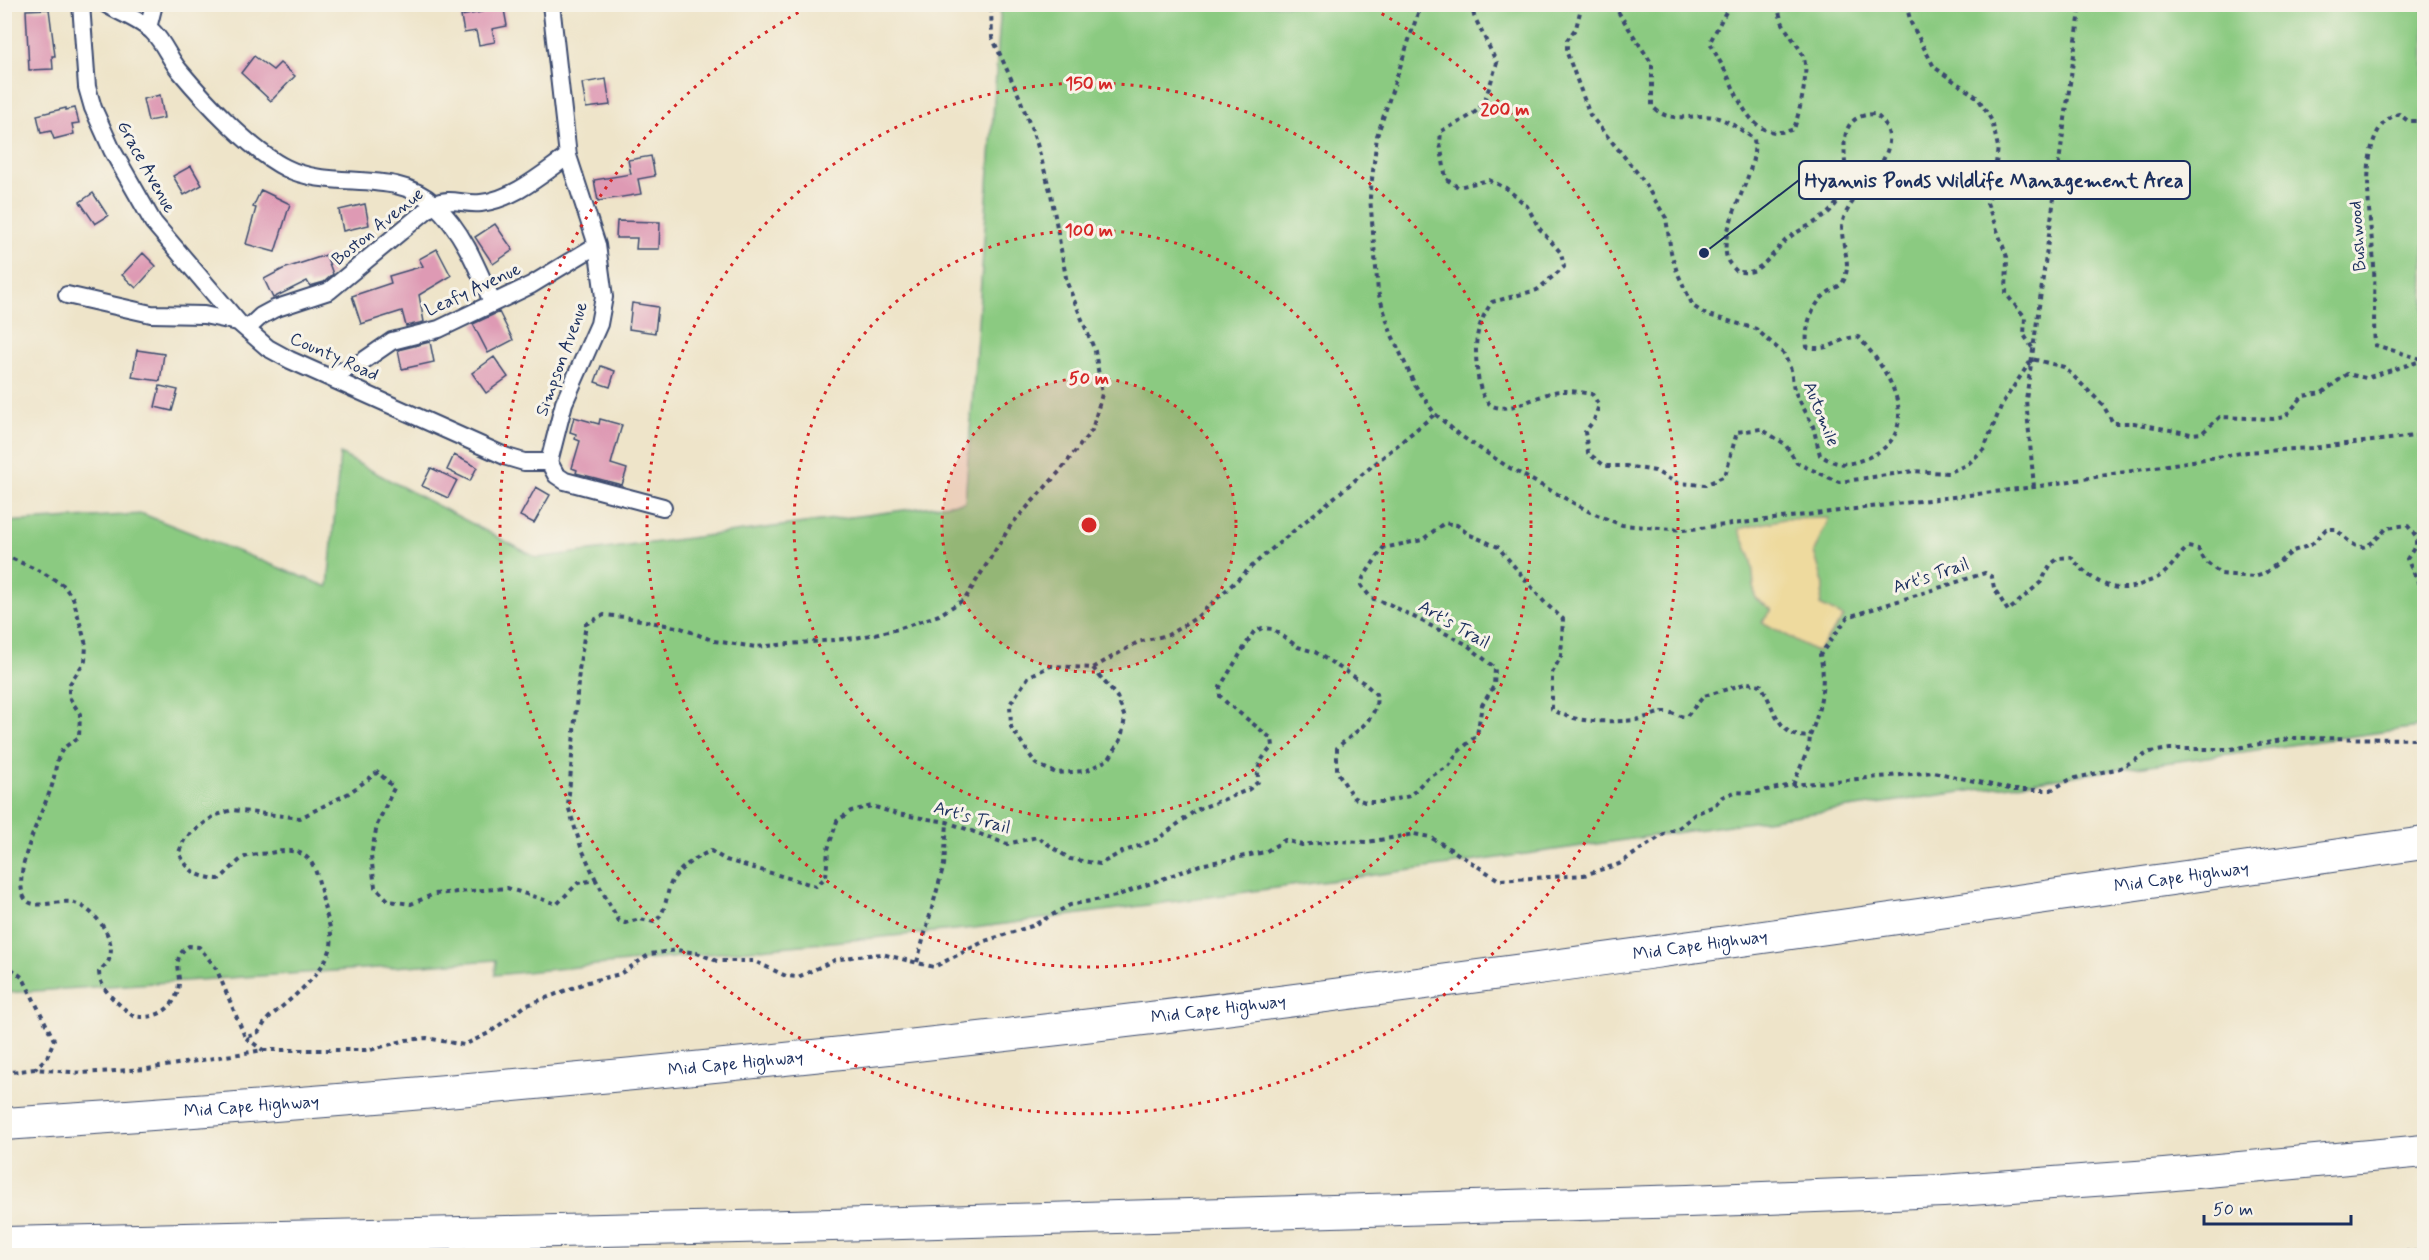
<svg xmlns="http://www.w3.org/2000/svg" width="2429" height="1260" font-family="Mynerve,sans-serif">
<style>
.green{fill:#8bca81;stroke:#537c70;stroke-width:1.5}
.sand{fill:#eeda9e;stroke:#84847e;stroke-width:1.5}
.building{fill:#de9ab4}
.lines{fill:none;stroke-linecap:round;stroke-linejoin:round}
.minor-casing{stroke:#3b4a6e;stroke-width:20}
.motorway-casing{stroke:#3b4a6e;stroke-width:34}
.path{stroke:#3b4a6e;stroke-width:4;stroke-dasharray:4.5 4.5;stroke-linecap:butt}
.minor{stroke:#fff;stroke-width:16}
.motorway{stroke:#fff;stroke-width:32}
.ring{fill:none;stroke:#d62828;stroke-width:3;stroke-dasharray:3 6}
.labels{text-anchor:middle;dominant-baseline:central;stroke-width:6;stroke-linejoin:round;paint-order:stroke}
.street-label{font-size:18px;fill:#1b2f5e;stroke:#f7f3e8}
.centre{fill:#d62828;stroke:#f7f3e8;stroke-width:3}
.ring-label{font-size:18px;text-anchor:middle;font-weight:bold;fill:#d62828;stroke:#f7f3e8;stroke-width:6;stroke-linejoin:round;paint-order:stroke}
.leader{fill:none;stroke:#1b2f5e;stroke-width:2}
.callout-dot{fill:#1b2f5e;stroke:#f7f3e8;stroke-width:2}
.callout{fill:#f7f3e8;stroke:#1b2f5e;stroke-width:2}
.callout-label{font-size:20px;text-anchor:middle;font-weight:bold;fill:#1b2f5e}
</style>
<rect width="100%" height="100%" fill="#f7f3e8"/>
<filter id="ink" filterUnits="userSpaceOnUse"><feTurbulence type="fractalNoise" baseFrequency=".0167" numOctaves="2"/><feDisplacementMap in="SourceGraphic" scale="12" xChannelSelector="R" yChannelSelector="G"/><feConvolveMatrix kernelMatrix="1 2 1 2 8 2 1 2 1" color-interpolation-filters="sRGB"/></filter>
<filter id="wash" filterUnits="userSpaceOnUse"><feTurbulence type="fractalNoise" baseFrequency=".008" numOctaves="4" result="noise"/><feDisplacementMap in="SourceGraphic" scale="24" xChannelSelector="R" yChannelSelector="G"/><feGaussianBlur stdDeviation="1.35" result="paint"/><feColorMatrix in="noise" values="0 0 0 0 0 0 0 0 0 0 0 0 0 0 0 0 0 1.4 0 .05"/><feComposite in="paint" operator="in"/></filter>
<g filter="url(#wash)">
<rect width="100%" height="100%" fill="#eee4c9"/>
<path class="green" d="M1001 5H2424V726L1442 866 974 928 495 975 496 960 5 993V522L143 514 328 587 340 454 537 558 965 502Z"/>
<path class="sand" d="M1829 518 1814 552 1824 585 1820 605 1844 617 1817 652 1762 622 1772 610 1755 598 1752 561 1739 529 1784 519Z"/>
<g id="blocks">
<path class="building" d="M481 4H503L507 26 492 29 495 42 479 45 476 31 464 33 461 16 482 12Z
M49 9 55 56H52L53 69 29 70 26 10Z
M254 56 273 70 280 63 295 76 271 101 241 73Z
M606 79 610 105 586 108 582 83Z
M160 95 164 118 148 121 143 99Z
M66 108V110L75 108 79 123 72 124 74 134 54 139 51 131 41 133 37 115Z
M651 156 655 176 638 179 641 194 598 201 594 180 631 174 628 160Z
M191 166 202 185 184 195 173 176Z
M261 190 290 204 275 252 246 244 256 208 253 207Z
M93 193 108 216 95 224 80 202Z
M365 204 369 225 343 231 339 210Z
M617 221 660 222 659 249H636L637 238H616Z
M495 224 513 250 493 264 475 237Z
M437 249 451 276 419 295 424 322 406 326 402 311 361 324 352 296 391 283 389 276 423 266 419 259Z
M143 253 156 266 136 288 122 275Z
M326 255 333 274 324 282 310 286 307 281 273 298 264 279 283 269Z
M632 303 658 307 655 333 629 329Z
M499 312 513 340 488 353 473 324Z
M430 342 434 362 402 369 398 350Z
M137 350 164 354 160 381 132 377Z
M494 357 508 377 486 393 472 373Z
M601 366 615 371 610 387 595 382Z
M160 386 178 390 172 411 155 407Z
M574 417 599 424 600 419 622 425 611 464 627 469 622 485 576 473 577 470 572 468 580 441 575 439 576 434 570 432Z
M454 455 477 467 470 481 447 470Z
M431 468 457 480 448 498 422 486Z
M536 487 550 495 534 523 520 516Z"/>
</g>
</g>
<g filter="url(#ink)">
<use href="#blocks" fill-opacity="0" stroke="#3b4a6e" stroke-width="1.5"/>
<g class="lines">
<g class="minor-casing">
<path id="minor" d="M81 4 87 87 93 108 112 150 153 222 238 322
M106 4C120 13 141 20 153 32 164 43 169 58 179 70 204 100 251 151 286 168 332 191 395 168 434 204 462 229 478 269 492 302
M551 4 568 156 597 245 604 297 599 324 564 403 549 462 556 475 565 481 663 507
M148 28 154 4
M67 295 151 314 204 315 238 322 268 348 290 360 507 457 524 462H549
M247 329 261 316 274 309 329 291 434 204C451 197 464 205 481 203 514 199 541 175 568 156
M329 377 363 361 392 341 439 329 531 285 597 245"/>
</g>
<g class="motorway-casing">
<g id="motorway">
<path id="s1" d="M4 1124C387 1100 770 1064 1151 1018 1576 966 2000 903 2424 843"/>
<path d="M4 1243 832 1225 1688 1201 1943 1191 2164 1175 2424 1151"/>
</g>
</g>
<path class="path" d="M1421 4 1377 136 1370 197 1378 292 1391 333 1415 385 1435 414 1461 436 1508 467 1590 512 1622 525 1684 530 2034 487 2247 452 2311 448 2424 435
M1472 4 1474 16 1497 63C1482 109 1486 110 1441 131L1440 143 1446 179 1458 187 1489 180 1506 188 1527 206 1539 228 1561 253 1564 267 1537 290 1492 302C1477 324 1474 341 1477 368 1482 429 1514 405 1550 393 1563 389 1579 392 1592 394L1599 405 1594 420 1585 432 1588 453 1605 466H1626L1655 471 1677 483 1705 485 1725 476 1737 432 1761 429 1785 444 1797 463 1839 482 1914 471 1948 473 1968 464 1984 449 2002 404 2032 359 2064 367 2103 405 2113 423H2134L2191 434 2202 433 2220 417 2273 419 2285 417 2303 396 2322 393 2347 374 2366 378 2424 360
M1582 4 1576 28 1567 40V53L1590 115 1640 176 1666 218 1671 252 1677 272 1693 306 1705 314 1756 329 1784 354 1791 370 1794 390 1813 426 1820 455C1837 466 1848 466 1867 458 1927 433 1890 370 1858 337 1836 337 1835 352 1807 347 1805 327 1810 307 1827 293 1832 289 1841 287 1844 280 1853 259 1838 241 1843 221 1850 190 1918 148 1875 114 1825 116 1855 167 1841 195 1829 222 1804 224 1785 241 1775 251 1768 262 1755 270 1750 273 1743 272 1737 272 1735 269 1730 265 1728 261 1715 228 1759 177 1754 139 1743 131 1731 122 1718 118 1694 111 1671 127 1652 106V64L1613 4
M1730 4 1710 42C1716 56 1725 69 1731 83 1744 112 1758 142 1794 129 1799 113 1809 75 1804 59 1797 38 1780 31 1778 4
M1906 4 1911 23 1934 67 1978 98 1992 121 1998 147 1993 188 1987 203 2007 257 2006 294 2025 317 2024 335 2033 349
M2421 359 2375 345C2373 319 2375 292 2374 267 2373 230 2351 127 2399 114L2408 121H2424
M2034 487 2026 400 2081 4
M4 555 42 572 63 585 73 598 86 645 85 661 69 685V697L80 714 79 737C74 741 68 744 64 748 54 759 56 778 50 791 42 813 9 879 26 900 35 910 58 900 71 902 92 906 120 939 108 962 106 965 102 968 99 972 100 991 119 1004 133 1016 157 1021 179 1007 179 981 179 974 176 967 178 961 179 954 183 950 189 946L199 947 216 968 245 1037C265 1034 259 1025 272 1015 291 999 317 979 328 955 336 940 328 921 324 906 316 869 315 843 270 853 262 854 250 854 243 858 235 863 227 874 219 879 197 877 188 872 179 852L185 838 214 816 232 810 300 818 349 793 378 772 394 788 377 825 371 856 375 887 389 901 411 904 434 894 507 888 557 904 578 883 596 880 619 921 625 923 640 919 654 922C668 913 665 892 673 879 683 865 697 857 711 851L726 860 816 886 826 877 828 849 837 821 851 811 872 806 897 814 947 822 1007 844 1037 837 1070 859 1100 864 1122 852 1158 839 1196 810 1248 790 1258 782C1257 764 1261 759 1273 746L1272 739 1227 703 1220 696V687L1253 633 1262 628 1273 629 1298 647 1315 652 1364 683 1376 694C1381 719 1351 734 1337 748V771L1349 791 1354 798 1365 802H1383L1410 796 1426 779 1449 766 1458 752 1477 735 1482 705 1494 686 1495 668 1466 644 1389 604 1371 598 1361 585 1363 578 1383 548 1422 540 1444 523 1457 525 1468 534 1498 547 1545 603 1563 619 1561 656 1552 673V709C1574 724 1610 722 1636 720 1645 718 1654 714 1663 712 1671 711 1678 717 1686 717L1704 696 1748 683 1761 685C1774 706 1779 741 1810 736 1820 711 1827 681 1820 655L1848 617 1985 573 1992 577 1994 588 2008 611 2041 582 2051 564 2059 558 2071 557C2090 580 2112 596 2142 584 2149 581 2157 579 2163 574 2173 566 2179 555 2188 547L2198 549 2205 561 2221 574 2254 577 2264 574 2293 551 2311 545 2326 529H2336C2360 554 2364 552 2387 528L2407 525 2416 536V545L2407 559 2424 594
M1093 668 1117 697 1125 718 1121 739 1109 759 1086 771 1056 773 1036 764 1011 727 1010 704 1029 676 1051 666 1093 668 1138 642 1168 635 1196 618 1261 558 1435 414
M1793 785 1809 747 1810 736
M596 880 581 847 568 806 579 670 586 624 604 615 625 617 681 628 714 641 756 647 856 638 898 629 939 615 965 599 1011 525 1060 471 1092 430 1102 394 1095 351 1067 283 1051 194 1037 144 1019 96 992 37 991 9 994 4
M917 962 944 865 947 823
M4 963 23 978 54 1040 47 1057 35 1069
M246 1038 263 1050
M4 1073 35 1069 82 1073 147 1069 263 1050H370L406 1040 427 1038 464 1045 489 1033 525 1006 588 982 620 974 650 954 677 950 697 953 717 961H754L786 976 798 977 835 960 857 956 882 954 934 967 985 941 1032 926 1070 905 1116 896 1200 865 1265 852 1285 840 1302 845 1335 841 1368 842 1414 834 1430 837 1444 845 1499 880 1584 875 1619 864 1664 834 1680 827 1695 814 1714 806 1722 797 1735 792 1752 793 1792 785 1934 772 2014 790H2051L2071 779 2120 768 2150 752 2170 749H2231L2294 738 2424 739
M2342 1256 2358 1251 2424 1252"/>
<use href="#minor" class="minor"/>
<use href="#motorway" class="motorway"/>
</g>
</g>
<circle cx="1089" cy="525" r="147" fill="#d62828" fill-opacity=".12"/>
<g class="ring">
<circle cx="1089" cy="525" r="147"/>
<circle cx="1089" cy="525" r="295"/>
<circle cx="1089" cy="525" r="442"/>
<path d="M1366 5A589 589 0 1 1 812 5"/>
</g>
<g class="labels">
<g class="street-label">
<text transform="translate(146 167) rotate(61)">Grace Avenue</text>
<text transform="translate(378 227) rotate(-39)">Boston Avenue</text>
<text transform="translate(2358 236) rotate(-94)">Bushwood</text>
<text transform="translate(473 290) rotate(-25)">Leafy Avenue</text>
<text transform="translate(334 357) rotate(24)">County Road</text>
<text transform="translate(562 359) rotate(-70)">Simpson Avenue</text>
<text transform="translate(1821 414) rotate(68)">Automile</text>
<text transform="translate(1931 576) rotate(-18)">Art's Trail</text>
<text transform="translate(1454 625) rotate(30)">Art's Trail</text>
<text transform="translate(972 818) rotate(16)">Art's Trail</text>
<text stroke="none"><textPath href="#s1" startOffset="2192">Mid Cape Highway</textPath></text>
<text stroke="none"><textPath href="#s1" startOffset="1706">Mid Cape Highway</textPath></text>
<text stroke="none"><textPath href="#s1" startOffset="1220">Mid Cape Highway</textPath></text>
<text stroke="none"><textPath href="#s1" startOffset="734">Mid Cape Highway</textPath></text>
<text stroke="none"><textPath href="#s1" startOffset="248">Mid Cape Highway</textPath></text>
</g>
</g>
<circle cx="1089" cy="525" r="9" class="centre"/>
<g class="ring-label">
<text x="1089" y="89">150 m</text>
<text x="1505" y="115">200 m</text>
<text x="1089" y="236">100 m</text>
<text x="1089" y="384">50 m</text>
</g>
<path class="leader" d="M1704 253L1799 180"/>
<circle class="callout-dot" cx="1704" cy="253" r="6"/>
<rect class="callout" x="1799" y="161" width="391" height="38" rx="6"/>
<g class="callout-label">
<text x="1994" y="187">Hyannis Ponds Wildlife Management Area</text>
</g>
<rect width="2429" height="1260" fill="none" stroke="#f7f3e8" stroke-width="24"/>
<path d="M2204 1215v9h147v-9" fill="none" stroke="#1b2f5e" stroke-width="3"/>
<text x="2213" y="1215" font-size="18" fill="#1b2f5e" stroke="#f7f3e8" stroke-width="4.5" paint-order="stroke">50 m</text>
</svg>
